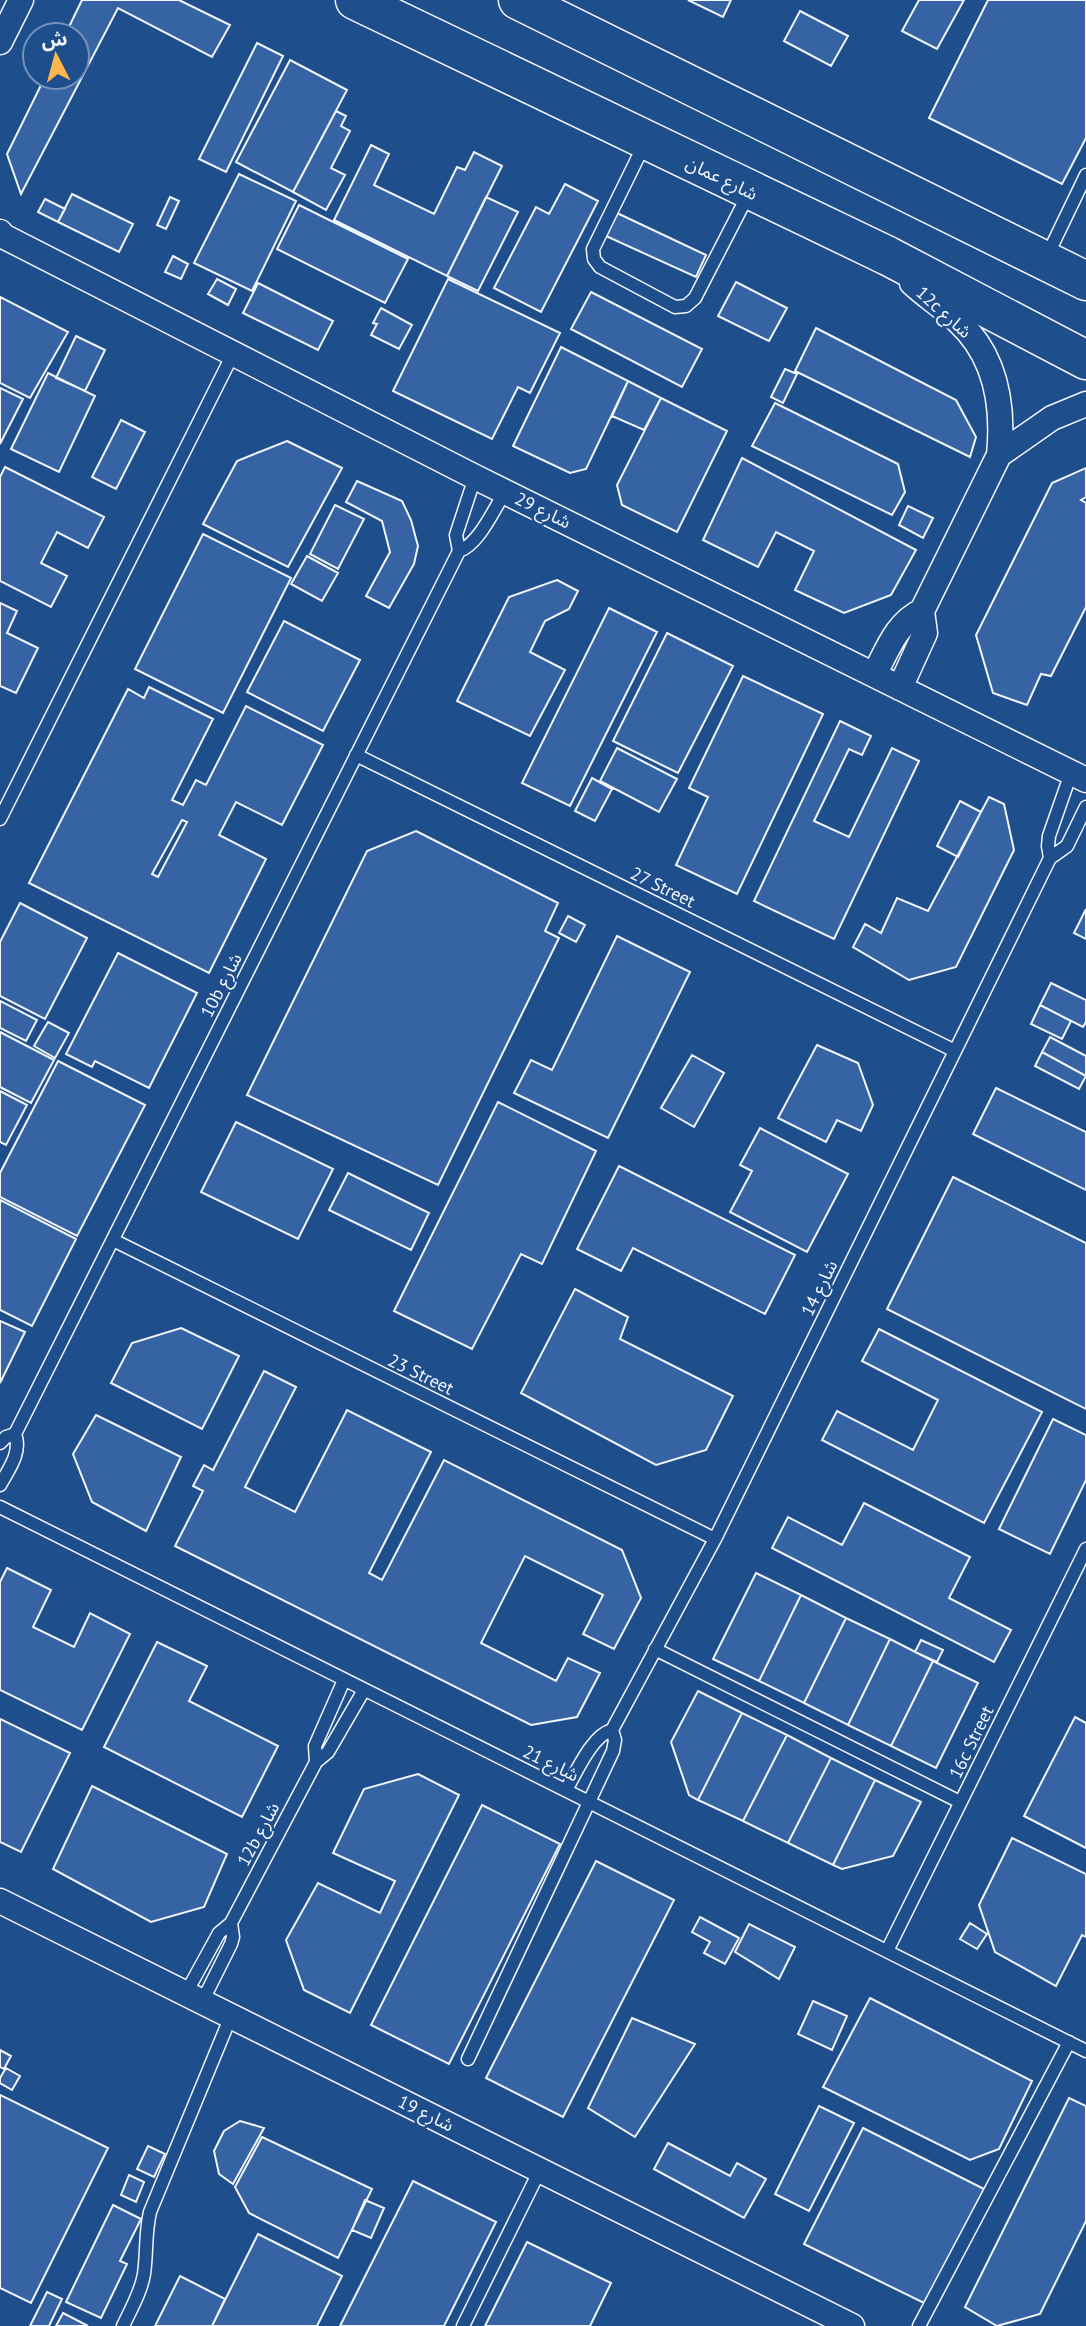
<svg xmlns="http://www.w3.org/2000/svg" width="1086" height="2326" font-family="'PT Sans','Noto Sans Arabic',sans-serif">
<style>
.building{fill:#3563a3;stroke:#f2f6ff;stroke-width:2;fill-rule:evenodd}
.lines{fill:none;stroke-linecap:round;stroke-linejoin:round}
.lane-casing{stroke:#f2f6ff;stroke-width:15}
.street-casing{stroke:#f2f6ff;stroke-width:27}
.primary-casing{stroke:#f2f6ff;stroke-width:41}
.lane{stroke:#1f4e8c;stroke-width:12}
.street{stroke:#1f4e8c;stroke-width:24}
.primary{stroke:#1f4e8c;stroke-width:38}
.labels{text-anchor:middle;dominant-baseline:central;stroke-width:5;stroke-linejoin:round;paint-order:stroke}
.street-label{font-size:18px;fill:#f2f6ff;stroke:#1f4e8c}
</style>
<rect width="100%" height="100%" fill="#1f4e8c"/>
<path class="building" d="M82 0H179L230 25 212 57 118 8 21 194 7 154 45 77H77V35H65Z
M688 0H731L723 17Z
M919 0H964L937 49 902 31Z
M988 0H1086V138L1062 184 929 118Z
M800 11 848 36 831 66 784 41Z
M257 43 283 56 226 172 199 159Z
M290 60 347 90 293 192 236 162Z
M336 111 346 116 341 126 350 131 331 168 345 175 326 210 293 192Z
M371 145 389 154 374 185 434 214 457 167 465 170 474 152 502 166 447 276 334 220Z
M239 174 296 201 252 291 194 263Z
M565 184 598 201 541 312 494 288 536 207 549 214Z
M72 194 133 224 119 252 58 222Z
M170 197 179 201 166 229 157 225Z
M486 197 518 212 478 291 447 276Z
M45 199 65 209 58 222 38 212Z
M299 205 408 259 385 303 277 249Z
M617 213 706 255 696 277 606 236Z
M173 256 188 264 181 279 165 272Z
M217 279 236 289 228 305 208 294Z
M448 279 560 333 530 393 518 387 492 439 393 391Z
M736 282 787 308 769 341 718 316Z
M258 283 333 321 318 350 243 313Z
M591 292 702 349 682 387 571 329Z
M0 297 68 332 30 398 0 383Z
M381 308 412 325 399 349 371 335 377 324 373 323Z
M816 328 956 400 976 437 970 457 795 371Z
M76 336 105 350 85 391 56 378Z
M561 347 628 381 586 469 570 473 513 446Z
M785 369 797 374 783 403 771 397Z
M48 373 95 396 59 472 11 449Z
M628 381 661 398 644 430 612 416Z
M0 388 23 399 0 444Z
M661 398 727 431 677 532 622 505 617 485Z
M775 403 898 464 905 492 892 515 752 446Z
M121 420 145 432 116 489 92 477Z
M287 441 342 468 288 567 203 524 237 461Z
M742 458 916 550 891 595 844 613 795 590 814 551 776 532 758 567 703 540Z
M5 467 104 517 88 548 57 532 41 563 67 576 51 607 0 581V477Z
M1086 468V497L1081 500 1086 503V607L1051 676 1041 674 1027 705 993 693 976 635 1052 483Z
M357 481 402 501 411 520 418 546 414 564 389 608 366 596 390 552 382 521 346 502Z
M335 505 364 519 338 569 310 554Z
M908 506 933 518 923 538 899 525Z
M203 534 291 578 223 713 135 669Z
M307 556 338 573 322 601 291 584Z
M557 580 578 591 569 609 545 621 530 652 565 670 530 736 457 701 509 597Z
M0 603 17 611 7 633 38 648 16 693 0 686Z
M609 608 657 632 570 806 522 783Z
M284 621 360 660 323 731 247 692Z
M667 633 733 666 678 773 613 741Z
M743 676 823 714 737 894 676 865 708 797 689 788Z
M149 687 213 719 172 800 183 805 196 780 206 785 246 706 323 745 282 825 236 802 219 835 266 859 209 973 29 883 128 689 144 698ZM182 820 187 822 158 877 152 874Z
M840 721 871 736 862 755 849 749 814 821 849 837 892 748 919 761 834 939 754 901Z
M617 748 677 779 659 812 600 781Z
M592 778 612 789 595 821 575 811Z
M989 797 1004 804 1014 850 956 967 909 980 853 947 865 924 881 933 897 898 928 911Z
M960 801 981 812 958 857 937 846Z
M416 831 558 903 545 931 559 938 438 1185 247 1095 367 851Z
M20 903 87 938 45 1019 0 996V942Z
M1086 909V939L1074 933Z
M568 916 585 925 576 942 559 933Z
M617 936 690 972 608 1138 514 1093 531 1060 552 1070Z
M118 953 197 993 149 1088 95 1061 92 1067 66 1054Z
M1051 983 1086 1000V1022L1083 1027 1040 1005Z
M0 1001 37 1020 26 1041 0 1028Z
M1040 1005 1071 1021 1062 1039 1031 1024Z
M48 1022 69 1033 55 1058 34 1046Z
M0 1032 54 1060 31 1103 0 1087Z
M1050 1037 1086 1056V1076L1042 1052Z
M817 1045 858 1063 873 1105 861 1131 837 1120 826 1142 778 1118Z
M1042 1052 1086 1076 1079 1089 1035 1066Z
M692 1055 724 1073 694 1127 661 1108Z
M58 1061 145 1105 77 1236 0 1197V1173Z
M996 1088 1086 1132V1190L973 1134Z
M0 1091 27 1105 6 1145 0 1142Z
M498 1102 596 1151 542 1264 521 1254 472 1349 394 1311Z
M236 1122 333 1169 298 1239 201 1192Z
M760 1128 848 1174 807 1252 730 1212 752 1171 740 1165Z
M619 1166 795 1255 765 1314 633 1248 621 1271 577 1249Z
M348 1173 429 1213 411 1250 329 1210Z
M953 1177 1086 1243V1409L887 1309Z
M0 1200 76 1239 32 1326 0 1310Z
M575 1289 628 1317 620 1339 733 1396 706 1450 656 1465 521 1393Z
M0 1321 25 1332 0 1383Z
M181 1328 239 1356 202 1429 111 1383 132 1343Z
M879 1329 1042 1412 984 1523 822 1440 837 1411 913 1450 938 1400 862 1361Z
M264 1371 296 1387 245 1487 295 1512 347 1410 431 1452 369 1573 382 1580 444 1460 622 1550 641 1598 614 1649 583 1634 603 1595 525 1556 481 1643 556 1681 568 1658 600 1673 577 1717 531 1725 175 1546 203 1491 193 1486 204 1465 213 1470Z
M96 1415 181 1457 146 1531 92 1502 73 1454Z
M1053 1419 1086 1435V1480L1050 1554 999 1529Z
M864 1503 970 1557 949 1598 1011 1630 994 1662 772 1548 788 1517 842 1545Z
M7 1568 51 1590 33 1627 74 1647 90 1613 130 1634 82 1730 0 1690V1582Z
M756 1573 801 1595 759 1681 713 1659Z
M801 1595 846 1618 804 1703 759 1681Z
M846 1618 890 1639 848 1725 804 1703Z
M890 1639 933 1661 891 1746 848 1725Z
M921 1640 943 1650 937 1662 915 1652Z
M157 1642 207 1666 189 1701 278 1746 242 1817 104 1747Z
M933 1661 978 1683 936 1768 891 1746Z
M698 1691 742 1713 698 1800 689 1795 671 1742Z
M742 1713 787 1735 743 1821 698 1800Z
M1075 1717 1086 1723V1848L1024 1816Z
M0 1719 70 1753 21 1852 0 1842Z
M787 1735 831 1758 788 1843 743 1821Z
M831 1758 875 1780 833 1865 788 1843Z
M418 1774 459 1795 350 2013 304 1990 286 1940 318 1883 380 1913 395 1881 333 1853 364 1789Z
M875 1780 921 1802 893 1856 842 1869 833 1865Z
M92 1786 227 1854 204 1907 151 1922 53 1869Z
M482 1805 560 1844 449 2064 371 2025Z
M1012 1838 1086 1874V1937L1082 1935 1056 1986 995 1952 979 1905Z
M596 1861 674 1900 563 2117 486 2078Z
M700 1917 739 1938 725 1964 704 1953 710 1942 692 1932Z
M970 1923 987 1934 977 1949 960 1939Z
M749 1924 795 1947 779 1979 735 1952Z
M870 1998 1032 2081 999 2149 970 2160 823 2087Z
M813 2001 847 2016 832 2050 798 2034Z
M632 2018 695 2044 635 2137 588 2108Z
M0 2050 11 2056 4 2069 0 2067Z
M6 2068 20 2076 12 2090 0 2083V2078Z
M0 2095 108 2148 31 2303 0 2288Z
M1069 2098 1086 2106V2221L1040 2314 997 2326 965 2307Z
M819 2106 854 2123 809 2211 775 2194Z
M240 2121 264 2128 233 2184 219 2174 214 2151 224 2131Z
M863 2128 984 2189 926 2304 804 2244Z
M262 2137 372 2189 338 2258 249 2213 235 2187Z
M668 2143 730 2176 737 2163 766 2179 744 2218 654 2169Z
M148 2146 165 2154 154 2177 137 2169Z
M129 2175 144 2182 136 2202 121 2195Z
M413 2181 496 2222 444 2326H340Z
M365 2200 384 2208 371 2238 352 2230Z
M113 2205 141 2219 120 2261 127 2264 101 2318 66 2302Z
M258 2234 342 2276 317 2326H212Z
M527 2242 611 2283 590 2326H485Z
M180 2276 225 2299 212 2326H155Z
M47 2292 62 2299 49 2326H30Z
M63 2313 88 2326H56Z"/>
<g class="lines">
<g class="lane-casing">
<path id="lane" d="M645 143 593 249 594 259 600 267 675 307 686 306 695 298 748 195
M1047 256 1086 175
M459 551 456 535 475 477
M356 755 955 1051
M0 819 233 354
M1050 858 1048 846 1049 836 1071 773
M113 1240 715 1539
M0 1443 6 1437 15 1434
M0 1485C9 1469 22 1452 15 1434L459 551C479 544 494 509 505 492
M0 1507 1086 2051
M655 1649 960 1802
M316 1762 315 1746 344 1680
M566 1790C576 1773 592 1735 612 1730L715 1539 1050 858 1067 846 1086 807
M887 1951 1086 1549
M186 1993 219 1933 231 1923 316 1762 328 1752 364 1690
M202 2002 231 1944 233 1937 231 1923
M468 2059 613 1751 615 1740 612 1730
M123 2326C131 2309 141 2292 144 2274 147 2253 145 2233 150 2212L231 2016
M463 2326 540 2170
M919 2326 1069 2042"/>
</g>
<g class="street-casing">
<path id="street" d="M0 42 21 0
M0 232 3 236 475 477 1086 780
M999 455 1052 418 1086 404
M874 675C887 651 896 623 922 611L999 455C1004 406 996 356 958 321 943 307 926 296 912 283
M900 688 925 633 922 611
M0 1901 852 2326"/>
</g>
<g class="primary-casing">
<path id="primary" d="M355 0 888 256 1086 360
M518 0 1086 281"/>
</g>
<use href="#lane" class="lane"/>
<use href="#street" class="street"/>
<use href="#primary" class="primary"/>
</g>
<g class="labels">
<g class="street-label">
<text transform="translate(722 178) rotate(26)">شارع عمان</text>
<text transform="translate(944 312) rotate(42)">12c شارع</text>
<text transform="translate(543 510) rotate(26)">شارع 29</text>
<text transform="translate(663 887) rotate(26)">27 Street</text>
<text transform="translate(221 985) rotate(-63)">10b شارع</text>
<text transform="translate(819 1288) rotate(-64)">شارع 14</text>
<text transform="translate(421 1374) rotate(26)">23 Street</text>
<text transform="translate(971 1742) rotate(-64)">16c Street</text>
<text transform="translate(551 1763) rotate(26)">شارع 21</text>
<text transform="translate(258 1834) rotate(-62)">12b شارع</text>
<text transform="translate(426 2113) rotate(26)">شارع 19</text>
</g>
</g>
<g transform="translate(56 56) rotate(354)"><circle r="33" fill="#1f4e8c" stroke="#7391ba" stroke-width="2"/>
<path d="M0-5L12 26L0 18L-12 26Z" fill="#ffb74d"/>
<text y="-10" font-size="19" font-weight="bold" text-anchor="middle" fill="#f2f6ff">ش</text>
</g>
</svg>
